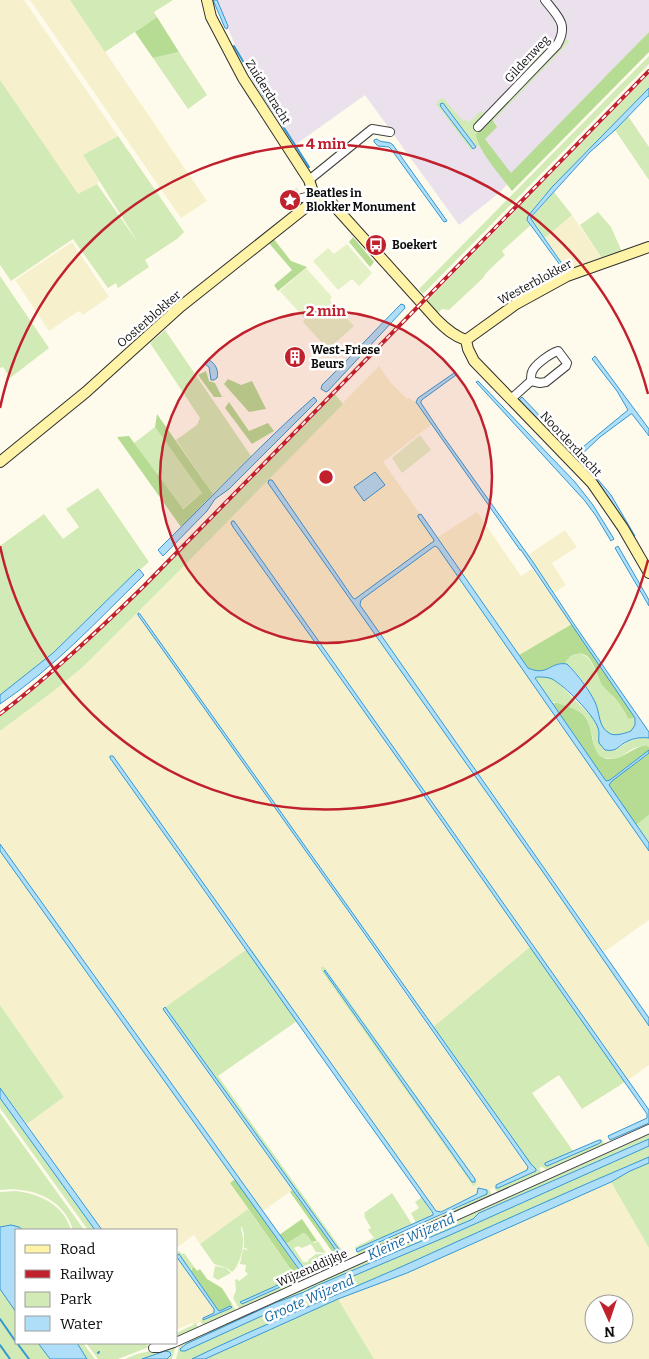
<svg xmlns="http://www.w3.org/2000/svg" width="649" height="1359" font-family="Bitter,serif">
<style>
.industrial{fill:#eae1ec}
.farmland{fill:#f6f1cc;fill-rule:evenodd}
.green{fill:#d2eab5;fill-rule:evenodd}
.forest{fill:#b6dc94}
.pitch{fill:#e4f1c7}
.plaza{fill:#efe9dc}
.water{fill:#afdff8;stroke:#3497d1}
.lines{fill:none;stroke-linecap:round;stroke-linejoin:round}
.stream{stroke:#3497d1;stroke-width:2}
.street-casing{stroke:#404040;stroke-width:10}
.secondary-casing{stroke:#2f2f2f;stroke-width:12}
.street{stroke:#fff;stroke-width:8}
.secondary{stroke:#fff3a7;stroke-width:10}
.rail-casing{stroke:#c1202d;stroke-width:4}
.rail{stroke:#fff;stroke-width:2;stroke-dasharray:5.5;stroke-linecap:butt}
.ring{fill:none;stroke:#c1202d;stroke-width:2.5}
.labels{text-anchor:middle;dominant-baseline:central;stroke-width:5;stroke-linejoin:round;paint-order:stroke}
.street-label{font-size:12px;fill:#0d0d0d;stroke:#fff}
.poi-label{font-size:12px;font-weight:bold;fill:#0d0d0d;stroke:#fff;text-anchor:start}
.water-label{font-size:14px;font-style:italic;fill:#1267a2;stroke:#fff}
.centre{fill:#c1202d;stroke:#fff;stroke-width:2.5}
.ring-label{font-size:15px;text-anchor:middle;font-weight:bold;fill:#c1202d;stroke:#fff;stroke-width:5;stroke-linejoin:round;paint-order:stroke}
</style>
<rect width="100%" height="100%" fill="#fffbec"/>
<path class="industrial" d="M216 0H649V32L499 193 459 225 365 95 295 145 235 45Z"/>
<path class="farmland" d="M0 0H24L118 136 83 155 99 181 97 184 78 195 0 80Z
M30 0H70L207 201 181 218Z
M572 215 603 260 567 273 564 269 565 267 545 238Z
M72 242 109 297 83 315 79 311 49 331 15 280Z
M379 366 390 382 407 399 409 398 415 402H416L432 424 383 462 420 514 418 516 434 540V541L357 599H355L269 480 268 483 545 875 649 1026V1065L628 1080 234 521H232L231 523 233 527 415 783 530 947 433 1027 140 614 138 613 528 1168 527 1170 496 1185V1187L487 1191 481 1188 477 1194 441 1212 436 1211 250 948 164 1008 292 1190 263 1211 0 844V731L55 690 84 666 175 575ZM320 968 327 970 477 1181 473 1186Z
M477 512 521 576 532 569 572 624 519 655 438 537Z
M565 530 577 547 552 563 566 585 554 593 528 555Z
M435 546 441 552 649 851V920L604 952 360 605 361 600 365 597Z
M0 851 235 1179 230 1183 248 1209 200 1244 194 1235 176 1248V1230H102L27 1124 64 1097 0 1005Z
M611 1182 649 1248V1359H374L338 1299 407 1273ZM594 1304H624V1334H594Z
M176 1251 178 1254 176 1256 213 1307 214 1311V1313L203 1318V1320L194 1325 192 1323 176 1330Z"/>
<path class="green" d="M70 0H173L154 12 157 17 105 52Z
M568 39 569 42 493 121 491 118 562 46 566 40Z
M543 48 545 52 523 75 519 76 518 72 527 60Z
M179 52 207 95 188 109 153 58Z
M649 56V64L423 294 419 289Z
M649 74V88L542 198 528 216 527 220 531 225 502 251 505 255 487 272 483 278 449 310 442 309 438 313 427 301Z
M0 80 78 194 97 184 139 244 83 155 118 136 184 232 177 239 145 260 149 267 118 288 116 283 108 288 73 239 11 281 0 265Z
M442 98 444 99C450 106 456 113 463 121L466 119 469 122 476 117V115L481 111 484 113V115L475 124 480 130 477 140 479 145 476 147 443 103 440 104 441 108 473 149 471 150 441 110 436 105 438 101Z
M628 116 649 147V180L615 130Z
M554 192 572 215 545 238 531 218Z
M598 212 611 227 622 252 603 260 580 225Z
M0 276 49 348 10 378 3 367 0 368Z
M165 330 251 456 213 494 176 440 197 425 200 418 150 343Z
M334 393 343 404 175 575 84 666 55 690 0 731V714L51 676 97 633 167 565Z
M155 427 202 493 182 509 134 443Z
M98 488 149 562 120 587 53 653 0 695V546L44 514 63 539 79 527 66 509Z
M579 653C593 656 595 674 602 684 605 689 612 693 616 698 621 704 624 711 628 719L635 718V725L631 731C628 732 616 736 613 735 599 732 599 713 595 703 591 690 576 670 565 663L568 658Z
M535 677 551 678 559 684 593 718 598 725 600 734 616 750C626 742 635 737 649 738V747L646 745 634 748 620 757 614 759 603 758 595 752 592 735 554 702 552 703Z
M649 815V843L636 825Z
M250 947 300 1019 218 1076 344 1253 347 1261 342 1264 338 1256H343L216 1078 164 1008Z
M530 947 625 1082 582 1109 559 1075 532 1093 573 1151 545 1163 547 1166 598 1144 602 1140 606 1146 549 1171 542 1167 539 1168 541 1172 540 1175 499 1194 494 1188 496 1187 498 1188 537 1170 531 1164 433 1027Z
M321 967H324L327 970 477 1181 475 1185 473 1186 321 970ZM324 970H326L475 1179 472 1182 324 971Z
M0 1005 64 1097 27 1124 0 1088Z
M0 1098 95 1230H88L0 1108Z
M0 1113 82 1227 85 1230H73C64 1199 31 1186 0 1190Z
M649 1131V1139L479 1213 473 1219 316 1286 183 1345 181 1351H185L299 1299 448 1236 649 1146V1157C566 1192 485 1229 403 1266 333 1297 261 1325 192 1359H176L179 1347 183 1342 341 1271 371 1260 389 1250 548 1176C566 1172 580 1164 595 1156 613 1147 631 1140 649 1131Z
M649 1163V1248L611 1182 630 1171Z
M490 1190 492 1196 421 1231 417 1227 487 1194V1191Z
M16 1191C40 1194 64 1205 71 1230H23L19 1227H0V1192Z
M392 1193 412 1224 356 1249 355 1247 374 1238 368 1230 371 1228 364 1216 365 1215 364 1213Z
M422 1197 433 1215 416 1223 411 1213 419 1208 415 1202Z
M248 1209 297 1278 305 1276 325 1263 308 1271 305 1270 286 1244 303 1233 306 1234 312 1242 315 1243 318 1241 326 1253 316 1252 311 1244 302 1248 298 1246 294 1248 303 1262H308V1260L316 1254H328L329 1260 327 1261 331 1270 242 1310 238 1307 233 1298 236 1290 235 1280 237 1279 239 1281 248 1274 245 1271 246 1265 240 1264 243 1249 247 1250 248 1249 244 1248V1235L242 1227H241C241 1231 243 1235 243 1239 244 1248 239 1267 232 1272L227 1268 214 1264 200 1244ZM286 1282 287 1284 242 1304 240 1302Z
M414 1228 415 1232 360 1256H359L357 1252Z
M179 1251 182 1254 184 1253 195 1268H191V1271L177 1253Z
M215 1266 226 1268 231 1273 218 1280 213 1277Z
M0 1289 16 1312V1343H38L50 1359H0Z
M338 1299 374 1359H205Z
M232 1304 235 1309V1312L206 1325 202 1324 200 1321 231 1308Z
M196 1323 198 1327 197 1329 176 1339V1333L193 1325Z
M77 1343H83L95 1359H87Z
M86 1343H145L149 1347 118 1359H98Z
M173 1346 175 1349 172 1359H167L172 1354 171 1352 165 1351 142 1359H125L137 1354Z"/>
<path class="forest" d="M157 17 179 52 153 58 135 32Z
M649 32V52L512 191C502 177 477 150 476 134L491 118 497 127 485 139 511 173Z
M353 237 374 262 370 267 349 242Z
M273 238 291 261 307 267 278 291 274 285 292 270 268 242Z
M206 371 209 381 215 383 222 397H214L198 375Z
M228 379 241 385 252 381 266 409 249 412 224 384Z
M229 402 249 431 268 423 274 431 252 444 225 408Z
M157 414 213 494 181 527 117 437 129 436 183 509 202 493 155 427Z
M572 624 635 718 628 719C625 712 621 705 616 699 612 694 606 690 602 685 596 675 592 650 577 654 571 655 568 658 565 663L557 664 545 670 537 672 528 668 519 655Z
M552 703C559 703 564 705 571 708 576 710 581 712 584 716 596 730 588 759 610 759 622 760 633 747 646 745L649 747V750L610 780 606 781Z
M649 753V815L636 825 609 785 612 781Z
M235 1179 303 1276 297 1278 230 1183Z
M292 1190 335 1249 339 1256 336 1257 290 1192Z
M302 1219 317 1241 312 1242 306 1234 303 1233 286 1244 279 1235Z
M192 1268H195L197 1271 200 1269 207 1279 222 1288 232 1304 231 1306 220 1311 218 1310 191 1271Z"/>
<path class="pitch" d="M347 244 372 273 359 286 352 279 338 290 313 261 328 248 334 254Z
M306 268 332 297 330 300 354 326 328 349 303 322 305 319 280 291Z
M420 435 431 450 402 473 392 458Z"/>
<path class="plaza" d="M297 187 303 201 292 209 283 198Z"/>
<path class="water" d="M213 0H217L228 26 227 29 225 28Z
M649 88V96L647 97 615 130 590 152 531 217V219L565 268 563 269 527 220 528 216 552 187Z
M443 103 476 147 473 149 441 107 440 104Z
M377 139C382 144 388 140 393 145L447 221 444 222 391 149 389 147 378 146 374 142V140Z
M401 304 404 305 405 308 328 391 326 392 321 389 322 385C349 359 374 331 401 304Z
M595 356 649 429V436L632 414H631L600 437 579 457 611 495 635 536 632 537C614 505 597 481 571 454L575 451H578L628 410 617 391 592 359Z
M209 360C216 364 219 371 217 378L214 380H211L209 367 205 364V362Z
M454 373H456V375L423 399 421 401V403L443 436 533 562 574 624 649 732V738C642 737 634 738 628 741 617 746 618 752 605 750L599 743C598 737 600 733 598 728 594 715 565 686 552 679 548 677 542 677 537 677L535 678 606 781 610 780 649 750V753L612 781 609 785 649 843V851L438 548 435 546 432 548 365 597 361 600 360 605 649 1018V1026L545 875 268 483 269 480H272L353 598 355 599 434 541V540L418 517V515L421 514 528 668C548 677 550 661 567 664 578 675 588 688 595 702 600 712 598 727 609 733 614 737 626 733 631 731L635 725V718L521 550H520L416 402 418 398Z
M478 381 575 482 593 505 614 539 611 541 596 516 585 501 476 382Z
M314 397 317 401 229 489 215 499 207 511 163 556 158 550 163 545C213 496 261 444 314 397Z
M522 397 541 417 538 419 519 400Z
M375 472 385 485 364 501 354 487Z
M232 521H234L649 1110V1123L610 1140 608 1136 647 1118V1114L415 783 233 527 231 523Z
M618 546 649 600V606L615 548Z
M139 569 144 575C98 620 54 668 0 704V695L53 653Z
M138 613 140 614 531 1164 536 1169V1171L498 1188H496V1185L527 1170 528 1167 364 933 138 615Z
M110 756H113L436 1211 441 1212 477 1194 478 1188 487 1190V1194L357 1252 356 1249 433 1215V1213C324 1063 219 909 110 758Z
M0 844 305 1270 308 1271 325 1263 327 1266 305 1276 303 1275 0 851Z
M325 970 475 1179V1182H472L324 971Z
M165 1007 345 1258 341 1261 335 1249 163 1009Z
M0 1088 102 1230H95L0 1098Z
M649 1139V1146L448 1236 299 1299 185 1351H181L180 1349 186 1344 275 1303 304 1292 316 1286 473 1219 479 1213Z
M599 1140H601V1142L598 1144 547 1166 545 1165V1163Z
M649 1157V1163L630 1171 611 1182 407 1273 338 1299 205 1359H192C261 1325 333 1297 403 1266 485 1229 566 1192 649 1157Z
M11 1225 19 1227 23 1230H16V1312L0 1289V1227Z
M179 1254 218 1310 220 1311 230 1306 232 1307 231 1308 203 1320V1318L214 1313V1309L176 1256Z
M287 1281V1284L242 1304 240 1302Z
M38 1343H77L87 1359H50Z
M165 1351 170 1352 171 1355 167 1359H142Z"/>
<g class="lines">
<path class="stream" d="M234 46 263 95 309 167
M0 1319 16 1342
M17 1343 29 1359
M0 1345 10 1359
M98 1353 99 1352"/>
<g class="street-casing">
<path id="street" d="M478 127 557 45C569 24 558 17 545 0
M309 180 372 129 390 132
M302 198 314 195
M511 399 531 381 540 383 546 382 566 366 567 363 558 351C551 353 534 365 532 372 531 374 531 378 531 381
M176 1342 649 1129
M153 1348H159L174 1343"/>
</g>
<g class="secondary-casing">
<path id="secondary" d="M207 0 211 17 243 78 309 180 314 195
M314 195 329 200 437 320C446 329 454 336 466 340
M466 340 468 349 474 361 592 483 623 528 649 573
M466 340 516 304 567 276 649 247
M0 462 86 392 180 307 306 207 314 195"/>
</g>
<use href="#street" class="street"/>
<use href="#secondary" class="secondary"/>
<g class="rail-casing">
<path id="rail" d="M0 714C51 675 97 632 143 587L649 71"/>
</g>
<use href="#rail" class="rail"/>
</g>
<circle cx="326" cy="477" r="166" fill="#c1202d" fill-opacity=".12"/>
<g class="ring">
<circle cx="326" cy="477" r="166"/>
<path d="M648 560A333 333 0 0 1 0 546M0 408A333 333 0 0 1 648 394"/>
</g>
<defs>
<g id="sight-disc" transform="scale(1.125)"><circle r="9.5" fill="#c1202d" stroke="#fff"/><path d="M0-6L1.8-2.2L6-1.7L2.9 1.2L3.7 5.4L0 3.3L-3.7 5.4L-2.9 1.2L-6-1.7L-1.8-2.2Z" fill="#fff"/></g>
<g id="bus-disc" transform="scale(1.125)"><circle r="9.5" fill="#c1202d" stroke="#fff"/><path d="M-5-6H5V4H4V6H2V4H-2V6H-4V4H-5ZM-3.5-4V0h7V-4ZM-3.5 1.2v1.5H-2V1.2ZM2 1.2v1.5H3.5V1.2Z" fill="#fff"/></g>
<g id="building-disc" transform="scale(1.125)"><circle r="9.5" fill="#c1202d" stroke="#fff"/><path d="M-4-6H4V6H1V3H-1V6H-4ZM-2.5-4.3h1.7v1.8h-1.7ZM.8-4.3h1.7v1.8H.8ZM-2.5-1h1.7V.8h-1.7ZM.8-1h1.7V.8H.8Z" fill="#fff"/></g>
</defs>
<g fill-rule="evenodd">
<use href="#sight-disc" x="290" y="200"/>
<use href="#bus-disc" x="376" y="245"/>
<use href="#building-disc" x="295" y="357"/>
</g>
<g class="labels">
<g class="street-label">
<text transform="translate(527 59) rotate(-47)">Gildenweg</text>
<text transform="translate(268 92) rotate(58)">Zuiderdracht</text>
<text transform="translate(535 282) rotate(-28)">Westerblokker</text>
<text transform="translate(149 319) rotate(-41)">Oosterblokker</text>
<text transform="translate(571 444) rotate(47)">Noorderdracht</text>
<text transform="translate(312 1268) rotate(-24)">Wijzenddijkje</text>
</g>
<g class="poi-label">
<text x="306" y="193">Beatles in<tspan x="306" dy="14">Blokker Monument</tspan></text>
<text x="392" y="245">Boekert</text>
<text x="311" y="350">West-Friese<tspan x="311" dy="14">Beurs</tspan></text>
</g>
<g class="water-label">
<text transform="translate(411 1237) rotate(-24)">Kleine Wijzend</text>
<text transform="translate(309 1299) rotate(-24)">Groote Wijzend</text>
</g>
</g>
<circle cx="326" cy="477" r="8" class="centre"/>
<g class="ring-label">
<text x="326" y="149">4 min</text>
<text x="326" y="316">2 min</text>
</g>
<rect x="15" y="1229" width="162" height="115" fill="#ffffff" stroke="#9e9e9e"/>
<rect x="25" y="1245" width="25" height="8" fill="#fff3a7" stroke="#9e9e9e"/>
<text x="60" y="1254" font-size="15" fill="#0d0d0d">Road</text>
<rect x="25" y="1270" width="25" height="8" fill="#c1202d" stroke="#9e9e9e"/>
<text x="60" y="1279" font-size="15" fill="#0d0d0d">Railway</text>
<rect x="25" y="1292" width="25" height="15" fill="#d2eab5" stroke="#9e9e9e"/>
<text x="60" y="1304" font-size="15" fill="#0d0d0d">Park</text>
<rect x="25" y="1316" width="25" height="15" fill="#afdff8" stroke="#9e9e9e"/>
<text x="60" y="1329" font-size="15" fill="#0d0d0d">Water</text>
<g transform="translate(609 1319) rotate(177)"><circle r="24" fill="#ffffff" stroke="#9e9e9e"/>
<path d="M0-4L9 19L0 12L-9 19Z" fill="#c1202d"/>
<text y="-8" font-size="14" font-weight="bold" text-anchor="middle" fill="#0d0d0d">N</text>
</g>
</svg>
